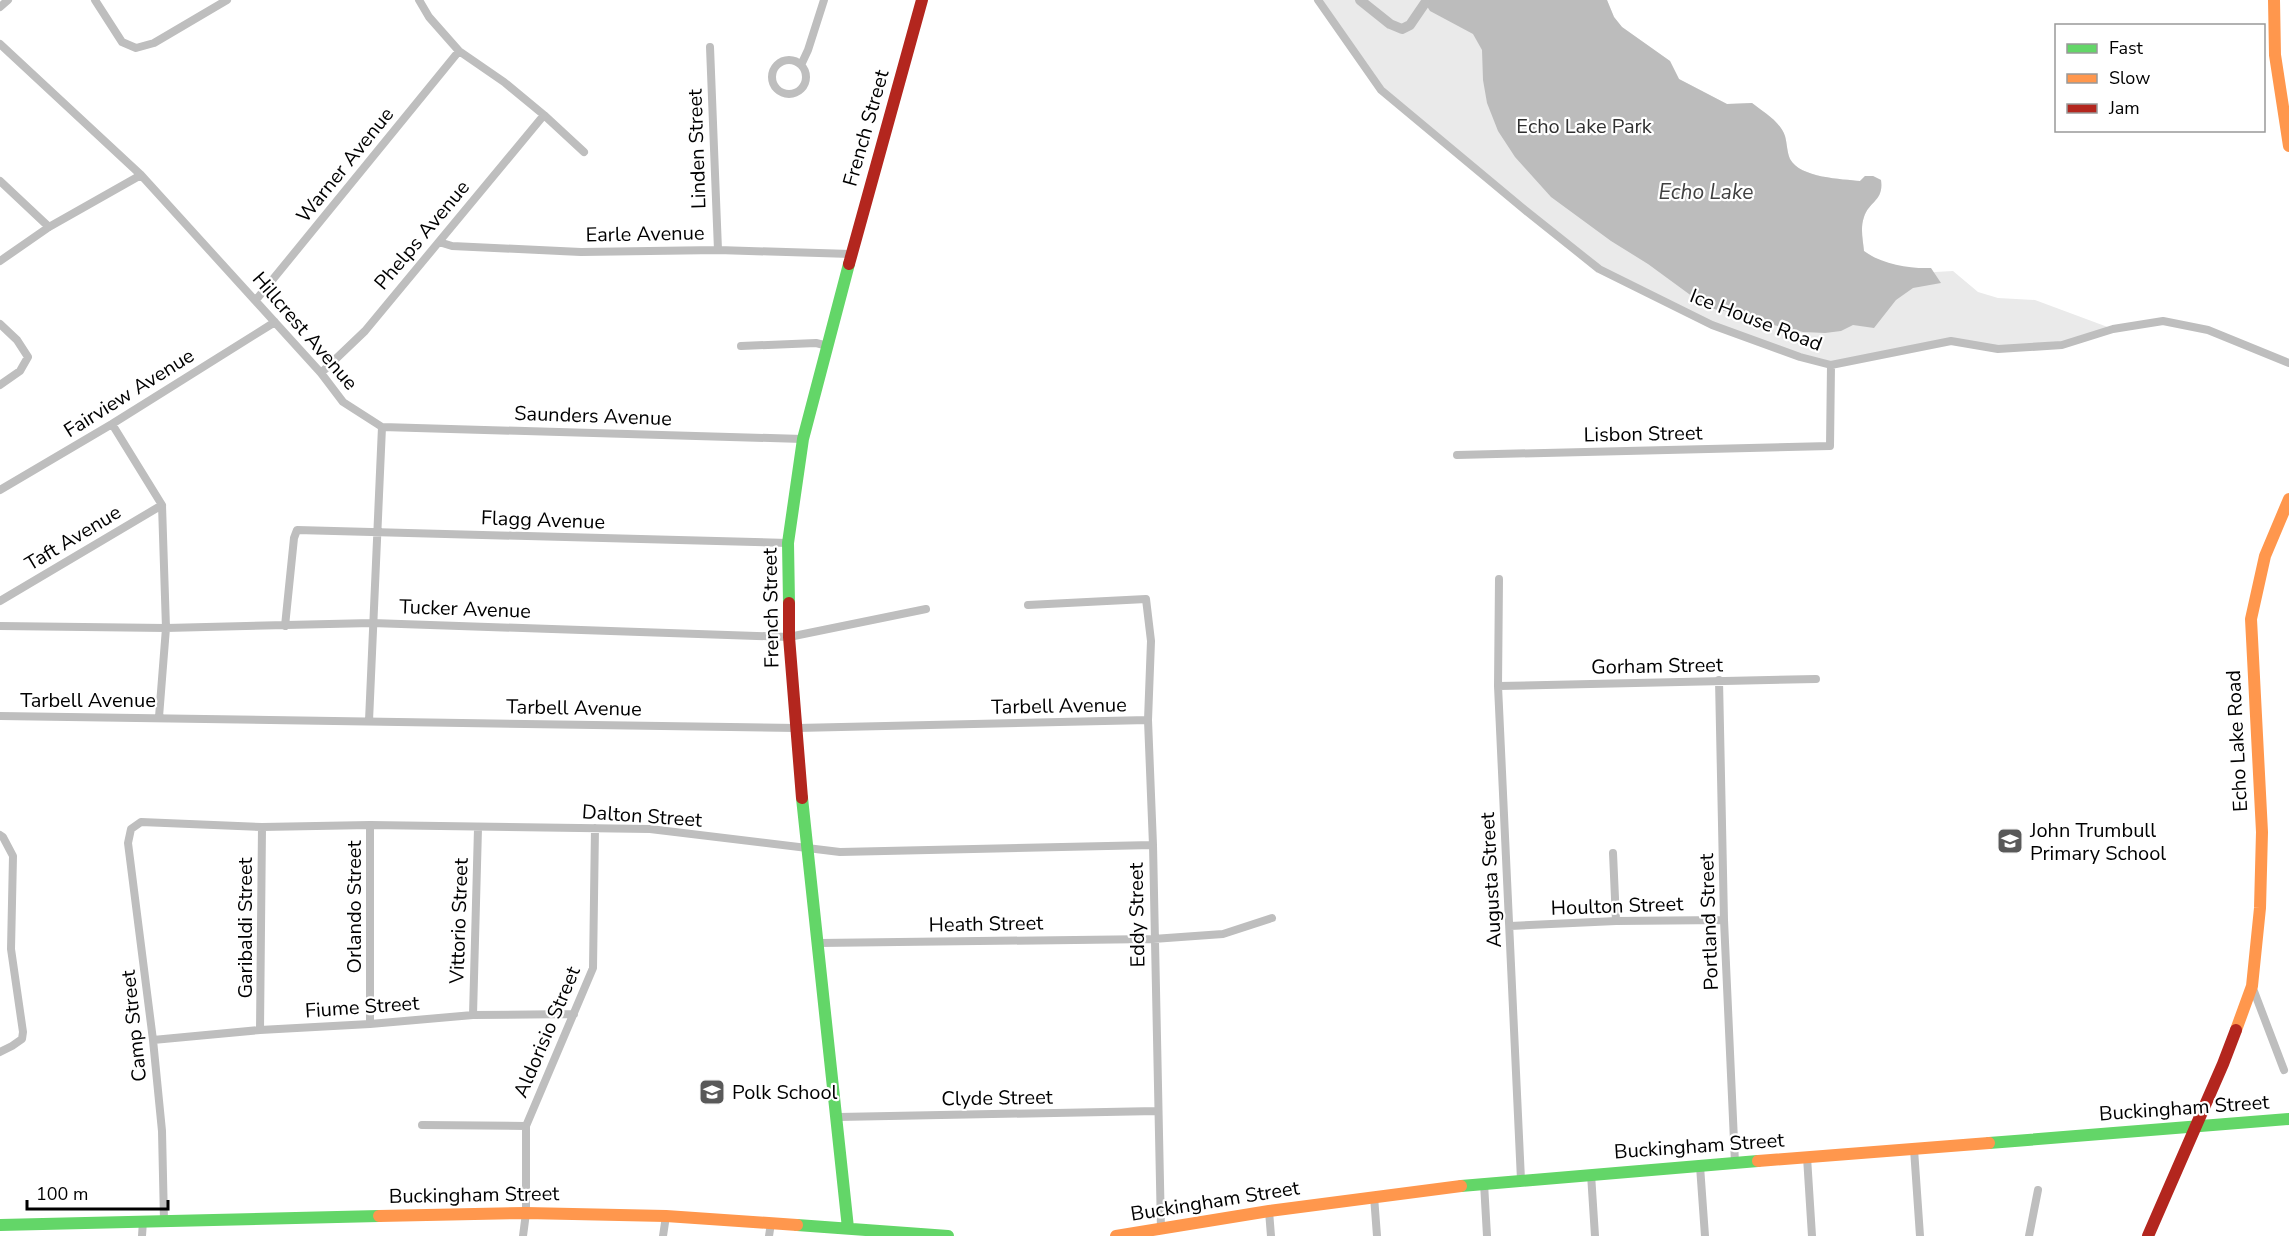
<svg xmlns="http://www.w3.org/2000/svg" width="2289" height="1236" font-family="'Nunito Sans',sans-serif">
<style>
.green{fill:#eaeaea}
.water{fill:#bcbcbc}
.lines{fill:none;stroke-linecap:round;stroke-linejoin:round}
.canal{stroke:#bcbcbc;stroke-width:10}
.street{stroke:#bebebe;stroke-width:8}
.fast{stroke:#63d668;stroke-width:12}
.slow{stroke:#ff974d;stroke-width:12}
.jam{stroke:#b3261e;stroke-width:12}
.labels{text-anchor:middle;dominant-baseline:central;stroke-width:4.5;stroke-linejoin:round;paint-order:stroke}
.park-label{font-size:20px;fill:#2f2f2f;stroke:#fff}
.street-label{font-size:20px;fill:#000;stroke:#fff}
.poi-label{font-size:20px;fill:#000;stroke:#fff;text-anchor:start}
.water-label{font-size:21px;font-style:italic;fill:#404040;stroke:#fff}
</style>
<rect width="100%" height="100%" fill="#fff"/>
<path class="green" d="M1318 0H1607L1614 17 1622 27 1670 61 1679 79 1727 104 1752 103C1763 112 1780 121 1785 136 1787 143 1787 152 1790 159 1800 178 1842 179 1860 181L1865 176H1873L1881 180C1884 201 1869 201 1864 217 1860 229 1863 240 1864 251L1873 257 1919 278 1935 272 1953 271 1978 292 1998 298 2035 300 2113 329 2062 345 1998 349 1951 341 1831 365 1712 325 1599 269 1381 90Z"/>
<path class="water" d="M1423 0H1607L1614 17 1622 27 1670 61 1679 79 1727 104 1752 103C1763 112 1780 121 1785 136 1787 143 1787 152 1790 159 1800 178 1842 179 1860 181L1865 176H1873L1881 180C1884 201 1869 201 1864 217 1860 228 1863 240 1864 251 1881 264 1910 269 1931 268L1941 283 1913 288 1896 300 1874 328 1853 325 1841 331 1825 333 1803 332 1756 321 1731 312 1717 310 1704 305 1648 264 1611 241 1551 197 1515 157 1498 131 1487 103 1483 80 1482 50 1473 34 1430 11Z"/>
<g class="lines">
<path class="canal" d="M1360 0 1390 24 1402 29 1410 25 1425 3"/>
<path class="street" d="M95 0 122 42 136 48 154 43 227 0
M419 0 429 17 459 51 504 82 544 115 584 152
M1318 0 1381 90 1525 210 1599 269 1712 325 1800 357 1831 365 1951 341 1998 349 2062 345 2113 329 2163 321 2208 330 2289 363
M0 7 8 0
M0 44 141 175 321 373 343 402 382 427 369 721
M710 47 718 250
M772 77a17 17 0 1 1 34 0a17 17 0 1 1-34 0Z
M801 65 808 50 824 0
M0 181 49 227
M439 242 452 246 581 252 718 250 851 254
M0 261 49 227 141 175
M256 300 459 51
M0 324 17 340 28 357 20 371 0 385
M741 346 816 343 828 346
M321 373 365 331 544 115
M112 424 162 505 166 628 159 717
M382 427 803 439
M1457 455 1830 446 1831 365
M0 490 112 424 275 322
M1499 579 1498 686 1521 1180
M0 601 162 505
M1028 605 1146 599 1151 641 1148 720 1153 845 1161 1230
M0 626 166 628 372 623 789 637 926 609
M285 626 294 538 297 530 788 543
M1719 680 1724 920 1735 1163
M1498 686 1816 679
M0 716 797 728 1148 720
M370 825V1024
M0 835 3 837 13 856 11 949 23 1032 22 1039 12 1046 0 1052
M1613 853 1616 921
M1510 926 1616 921 1724 920
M819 943 1153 939 1223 934 1272 918
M2252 986 2284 1070
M473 1015 478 828
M260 1030 262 827
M153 1040 260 1030 370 1024 473 1015 574 1014
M838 1117 1157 1111
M422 1125 526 1126
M1914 1149 1920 1236
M1807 1157 1812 1236
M1700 1166 1705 1236
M1591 1174 1595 1236
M1484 1183 1487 1236
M1374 1196 1377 1236
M1269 1211 1271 1236
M164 1221 162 1131 153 1040 128 843 131 829 141 822 262 827 370 825 650 829 840 852 1153 845
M142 1236 143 1221
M523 1236 526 1213V1126L593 968 595 828
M663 1236 666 1216
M769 1236 771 1223
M2029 1236 2038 1190"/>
<path class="fast" d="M789 603 788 543 803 439 849 264
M802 798 848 1228
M1989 1143 2289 1119
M1461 1186 1758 1161
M0 1225 379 1216
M797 1225 948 1236"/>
<path class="slow" d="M2274 0 2275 55 2289 146
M2236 1030 2252 986 2260 908 2262 832 2251 619 2265 556 2289 499
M1758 1161 1989 1143
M379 1216 526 1213 666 1216 797 1225
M1116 1236 1269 1211 1461 1186"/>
<path class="jam" d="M849 264 922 0
M789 603V637L802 798
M2148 1236 2223 1064 2236 1030"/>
</g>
<defs>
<g id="school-square" transform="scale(1.35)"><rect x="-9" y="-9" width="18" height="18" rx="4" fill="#595959" stroke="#fff"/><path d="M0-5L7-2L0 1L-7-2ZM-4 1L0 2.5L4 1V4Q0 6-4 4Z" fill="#fff"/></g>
</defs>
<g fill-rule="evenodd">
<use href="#school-square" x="2010" y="841"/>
<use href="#school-square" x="712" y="1092"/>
</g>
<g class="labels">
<g class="park-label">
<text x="1584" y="126">Echo Lake Park</text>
</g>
<g class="street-label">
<text transform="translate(866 128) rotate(-74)">French Street</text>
<text transform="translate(697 149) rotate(-92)">Linden Street</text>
<text transform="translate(345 165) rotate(-51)">Warner Avenue</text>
<text transform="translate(645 234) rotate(-1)">Earle Avenue</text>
<text transform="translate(422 235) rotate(-50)">Phelps Avenue</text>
<text transform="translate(1756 320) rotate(21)">Ice House Road</text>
<text transform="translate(305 331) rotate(49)">Hillcrest Avenue</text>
<text transform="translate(129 393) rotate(-32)">Fairview Avenue</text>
<text transform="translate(593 416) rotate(2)">Saunders Avenue</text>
<text transform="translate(1643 434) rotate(-1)">Lisbon Street</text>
<text transform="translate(543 520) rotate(2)">Flagg Avenue</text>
<text transform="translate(73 538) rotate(-31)">Taft Avenue</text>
<text transform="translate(771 608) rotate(-91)">French Street</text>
<text transform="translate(465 609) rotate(2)">Tucker Avenue</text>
<text transform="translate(1657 666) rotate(-1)">Gorham Street</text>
<text x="88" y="700">Tarbell Avenue</text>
<text transform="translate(1059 706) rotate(-1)">Tarbell Avenue</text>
<text transform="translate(574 708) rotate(1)">Tarbell Avenue</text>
<text transform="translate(2237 741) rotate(-93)">Echo Lake Road</text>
<text transform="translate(642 816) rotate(4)">Dalton Street</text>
<text transform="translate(1491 880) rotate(-93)">Augusta Street</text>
<text transform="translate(1617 906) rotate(-2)">Houlton Street</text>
<text transform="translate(354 907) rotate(-90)">Orlando Street</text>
<text transform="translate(1137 915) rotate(-91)">Eddy Street</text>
<text transform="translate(459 921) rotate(-88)">Vittorio Street</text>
<text transform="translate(1709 922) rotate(-92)">Portland Street</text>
<text transform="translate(986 924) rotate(-1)">Heath Street</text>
<text transform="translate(245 928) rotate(-90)">Garibaldi Street</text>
<text transform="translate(362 1007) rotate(-4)">Fiume Street</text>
<text transform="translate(134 1026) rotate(-96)">Camp Street</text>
<text transform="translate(547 1032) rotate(-67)">Aldorisio Street</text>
<text transform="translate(997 1098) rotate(-1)">Clyde Street</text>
<text transform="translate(2184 1108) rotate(-4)">Buckingham Street</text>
<text transform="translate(1699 1146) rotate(-4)">Buckingham Street</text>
<text transform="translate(474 1195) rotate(-1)">Buckingham Street</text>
<text transform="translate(1215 1201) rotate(-9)">Buckingham Street</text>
</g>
<g class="poi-label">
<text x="2030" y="830">John Trumbull<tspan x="2030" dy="23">Primary School</tspan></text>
<text x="732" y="1092">Polk School</text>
</g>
<g class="water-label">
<text x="1706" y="192">Echo Lake</text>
</g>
</g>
<rect x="2055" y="24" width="210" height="108" fill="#ffffff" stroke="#999999" stroke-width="1.5"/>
<rect x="2067" y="44" width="30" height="9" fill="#63d668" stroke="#999999" stroke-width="1.5"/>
<text x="2109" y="54" font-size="18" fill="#000000">Fast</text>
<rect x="2067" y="74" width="30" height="9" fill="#ff974d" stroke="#999999" stroke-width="1.5"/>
<text x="2109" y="84" font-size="18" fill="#000000">Slow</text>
<rect x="2067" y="104" width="30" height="9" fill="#b3261e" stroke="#999999" stroke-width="1.5"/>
<text x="2109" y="114" font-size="18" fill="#000000">Jam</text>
<path d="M27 1200v9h141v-9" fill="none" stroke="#000000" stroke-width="3"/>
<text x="36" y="1200" font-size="18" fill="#000000" stroke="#ffffff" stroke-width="4.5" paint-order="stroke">100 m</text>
</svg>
